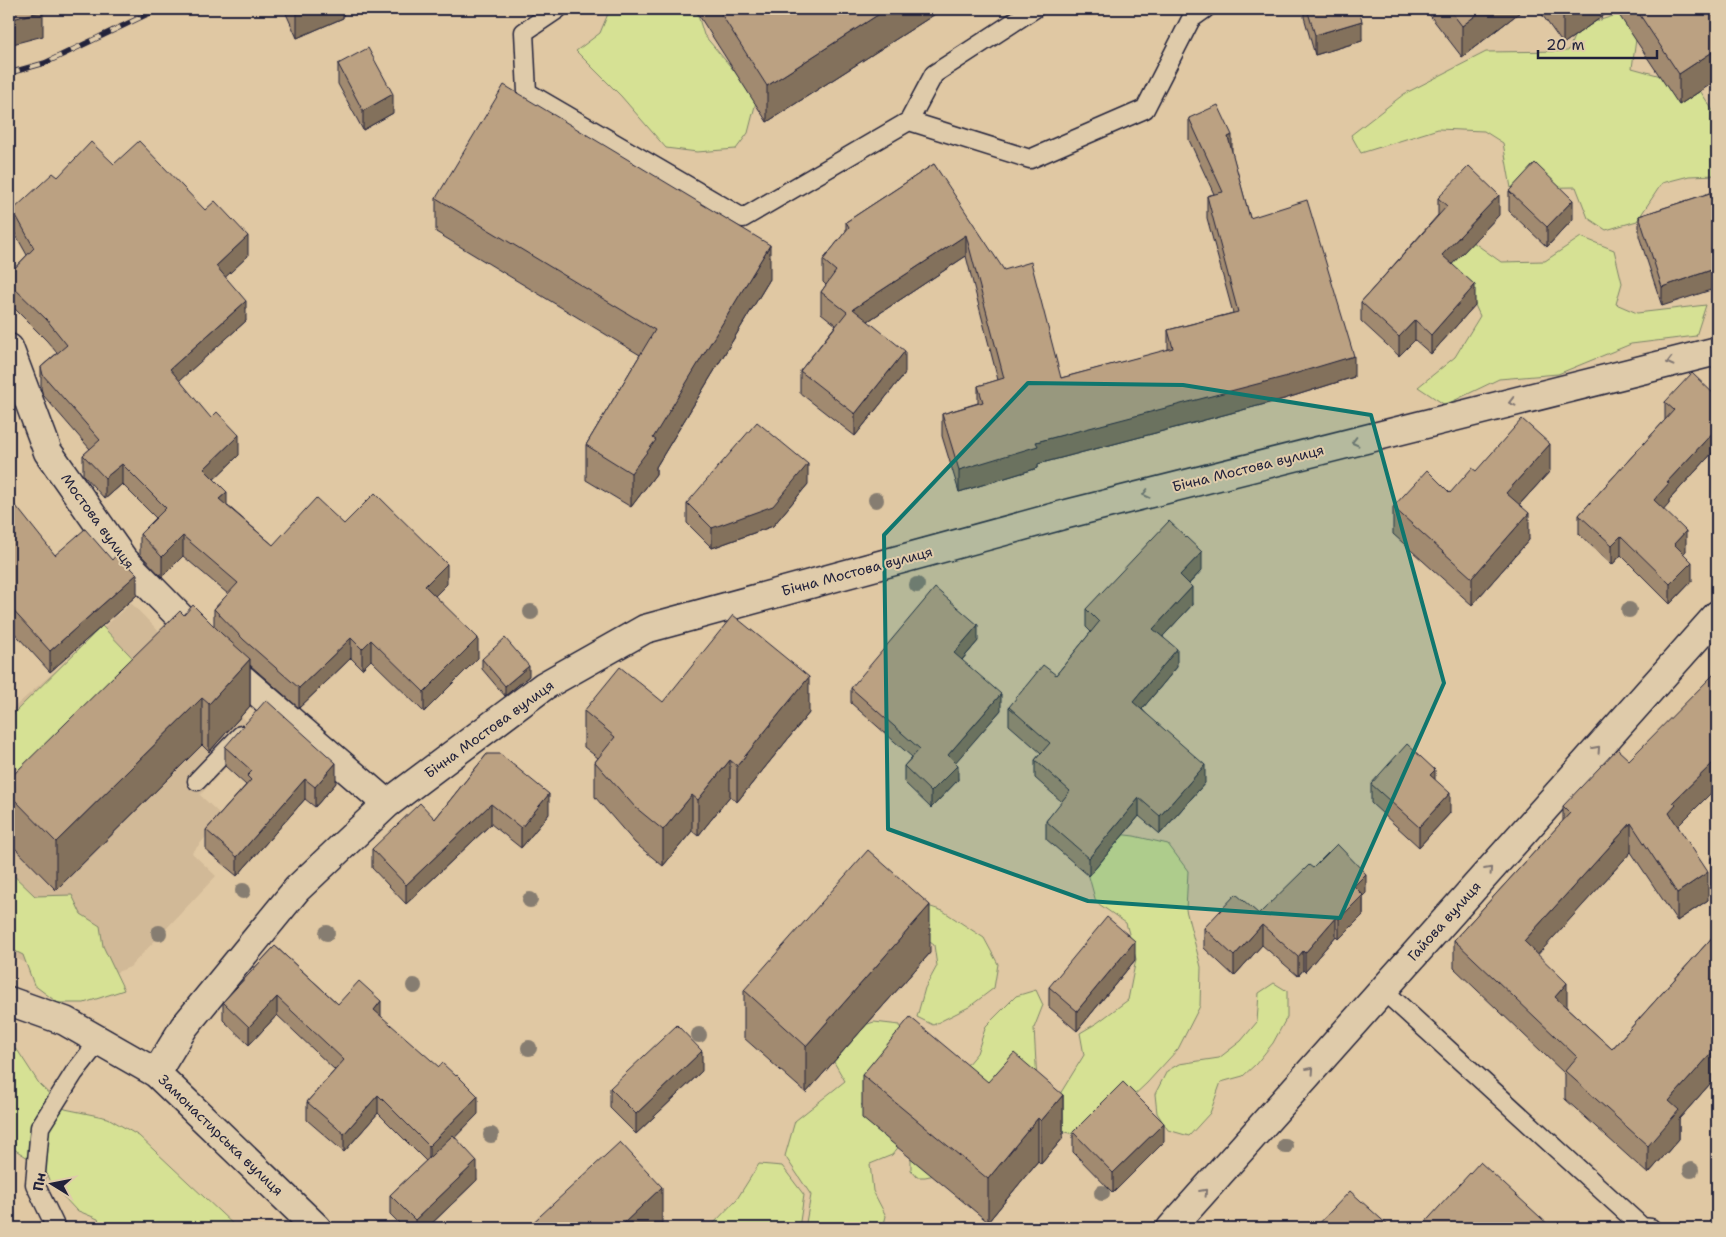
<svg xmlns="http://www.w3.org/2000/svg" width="1726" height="1237" font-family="'Shantell Sans',sans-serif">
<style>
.built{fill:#d1b997}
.green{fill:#d6e194;stroke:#7c8268}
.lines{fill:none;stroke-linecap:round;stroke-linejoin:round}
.lane-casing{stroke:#22223b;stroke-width:21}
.street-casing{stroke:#22223b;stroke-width:31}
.secondary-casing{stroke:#22223b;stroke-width:31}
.lane{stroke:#dfcbaa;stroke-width:18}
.street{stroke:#dfcbaa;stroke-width:28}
.secondary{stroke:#dfcbaa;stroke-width:28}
.rail-casing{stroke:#22223b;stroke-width:5.5}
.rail{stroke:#dfcbaa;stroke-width:4;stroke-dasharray:11;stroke-linecap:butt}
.tree{fill:#867d71}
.wall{fill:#a18a70;stroke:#22223b}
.shaded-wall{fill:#83715b;stroke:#22223b}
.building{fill:#bba182;stroke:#22223b}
.oneway{stroke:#807672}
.marked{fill:#0f766e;fill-opacity:0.2;stroke:#0f766e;stroke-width:4;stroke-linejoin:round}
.labels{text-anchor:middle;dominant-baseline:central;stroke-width:4;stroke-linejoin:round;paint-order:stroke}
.street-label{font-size:14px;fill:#22223b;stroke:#dfcbaa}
</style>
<rect width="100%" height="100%" fill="#e0c8a3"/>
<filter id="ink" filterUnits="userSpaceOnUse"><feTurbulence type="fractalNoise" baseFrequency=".02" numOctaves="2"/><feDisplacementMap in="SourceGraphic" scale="10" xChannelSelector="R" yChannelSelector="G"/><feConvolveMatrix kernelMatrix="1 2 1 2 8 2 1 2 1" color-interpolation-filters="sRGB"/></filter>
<g filter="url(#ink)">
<path class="built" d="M131 603 258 733 200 795 223 817 192 853 216 876 130 967 94 981 45 972 9 955V817L35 789 9 761V712Z"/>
<path class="green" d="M610 9H696L704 35 757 98 748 133 736 149 697 152 666 148 621 96 576 51 600 33Z
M1623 13 1638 25 1632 68 1697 86 1717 117V175L1689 176 1662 183 1637 221 1606 230 1588 218 1576 187 1511 188 1503 143 1484 131 1438 129 1361 153 1351 135 1404 94 1486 52 1568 51 1578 27Z
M1466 237 1501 262 1545 261 1581 237 1614 250 1622 283 1616 304 1637 313 1706 305 1696 336 1631 344 1558 374 1499 379 1445 405 1418 387 1455 357 1480 316 1475 305 1470 281 1434 255Z
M102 626 151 677 37 789 9 760V718Z
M1117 834 1134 836 1168 844 1188 871 1186 910 1201 967 1200 1006 1178 1049 1147 1083 1112 1116 1075 1134 1053 1130 1060 1094 1084 1055 1080 1033 1097 1023 1128 1000 1136 959 1126 923 1096 902 1088 873Z
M9 871 35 896 72 895 81 914 100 926 103 946 124 990 84 1003H58L34 985 23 955 9 948Z
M910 900 943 911 984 938 998 964 994 988 969 1007 933 1025 917 1017 925 988 937 966 934 945 923 937Z
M1274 983 1287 991V1017L1273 1043 1256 1064 1243 1076 1221 1082 1210 1113 1189 1136 1168 1130 1157 1113 1155 1094 1167 1071 1179 1064 1219 1058 1241 1041 1257 1022 1259 993Z
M1036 990 1043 1005 1034 1028 1037 1082 970 1168 925 1177H917L911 1170V1147L952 1083 977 1053 986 1026 1016 996Z
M874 1022 900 1025 903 1049 889 1074 861 1105 883 1116 909 1134 892 1155 870 1164 873 1191 886 1216 883 1228H805L811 1195 785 1156 795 1121 845 1081 831 1057 848 1030Z
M9 1046 18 1051 40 1085 65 1109 108 1118 139 1136 237 1228H101L98 1219 76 1210 50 1182 44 1168 9 1146Z
M759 1164 782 1166 804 1195 799 1228H697L714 1223 737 1199Z"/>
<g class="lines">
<g class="lane-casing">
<path id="lane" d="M558 9 524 32 527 92 743 218 909 121 1030 159 1145 109 1191 19 1205 9
M909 121 934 74 1034 9
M197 781 241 735
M1383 990 1642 1227 1651 1228
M56 1228 35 1184 40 1127 74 1073 99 1041"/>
</g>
<g class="street-casing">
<path id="street" d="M9 348 48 452 123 559 233 671 387 804
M156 1073 184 1027 297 889 387 804 544 686 645 629 1063 515 1717 351
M1171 1228 1717 615"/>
</g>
<g class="secondary-casing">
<path id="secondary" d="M9 1001 65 1021 156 1073 317 1228"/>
</g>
<use href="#lane" class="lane"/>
<use href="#street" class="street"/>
<use href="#secondary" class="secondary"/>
<g class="rail-casing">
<path id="rail" d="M9 73 45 63 158 9"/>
</g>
<use href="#rail" class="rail"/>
</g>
<g class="tree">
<circle cx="876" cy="500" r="8"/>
<circle cx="917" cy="585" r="8"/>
<circle cx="1629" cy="610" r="8"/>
<circle cx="531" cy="612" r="8"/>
<circle cx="243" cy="891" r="8"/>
<circle cx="530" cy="900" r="8"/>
<circle cx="159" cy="933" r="8"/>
<circle cx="327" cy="933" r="8"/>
<circle cx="414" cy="986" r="8"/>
<circle cx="699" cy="1035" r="8"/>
<circle cx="529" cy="1048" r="8"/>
<circle cx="491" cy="1135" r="8"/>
<circle cx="1285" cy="1146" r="8"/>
<circle cx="1691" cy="1170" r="8"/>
<circle cx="1102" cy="1193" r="8"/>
</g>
<path class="wall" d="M284 9H343V18L297 38Z
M698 9H943L767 122 698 14Z
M1304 9H1358L1362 41 1315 55 1304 17Z
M1425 9H1524L1462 57Z
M1538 9H1613L1563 44Z
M1615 9H1717V80L1679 105Z
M338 64 393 113 363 130 338 84Z
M1189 118 1232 153 1250 218 1354 377 1284 399 1038 464V468L959 492 942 436V414L978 403V386L998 380 966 256 868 321 905 373 855 436 800 393V371L836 325 821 313V292L826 285 823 282V260L846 231V222L934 164 1061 378 1168 350V330L1233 313 1207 218V196L1214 194 1189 140Z
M114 164 248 256 225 277 246 321 179 380 239 455 214 479 227 505 273 545 344 524 447 584 435 596 478 658 424 712 371 660 362 669 351 658 299 708 250 665V706L209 752 202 745 56 890 9 842V779L184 615 214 626V609L228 594 183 556 162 577 140 554V534L156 518 122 484 105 499 83 475V455L90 449 43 395 41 388V367L57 353 47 341 9 303V274L27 255 13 230V210L58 177Z
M1509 191 1573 219 1547 247 1509 211Z
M1710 193 1662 306 1639 236V216Z
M436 198 770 279 656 467V474L631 507 586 480V445L640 355 436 232Z
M1438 198 1499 215 1452 264 1475 305 1431 354 1415 340 1399 356 1361 321V302L1438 215Z
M1717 397V448L1669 500V503L1663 509 1686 551 1683 553 1692 581 1670 604 1621 555 1612 565 1579 534V515L1665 420V402Z
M1476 471H1550L1519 505 1529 540 1472 605 1393 534V507L1450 493Z
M808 484 773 526 712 548 687 523V503Z
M9 512 55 555 137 595 50 672 9 627Z
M1202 570 1189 584 1192 605 1163 636 1177 667 1142 709 1205 783 1160 834 1139 816 1089 876 1046 839V821L1062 802 1035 778V760L1041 753 1009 725V707L1056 675 1091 632 1086 627V609Z
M978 641 962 660 1001 710 955 762 958 780 931 808 904 782V766L912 757 851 703V688Z
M482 659 529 676 505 696 482 669Z
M663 702 809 713 737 802 730 796 698 836 692 831 663 866 635 843 595 797V762L598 758 584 747V711Z
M225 747 336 783 315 807 305 799 237 876 206 850V830L246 785 225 766Z
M487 754 549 814 521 848 491 824 406 904 372 868V849L435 819Z
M1629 760 1717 787 1678 826 1708 900 1677 921 1631 852 1537 955 1567 1008 1612 1049 1717 932V1076L1679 1119V1139L1648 1174 1565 1099V1074L1454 968V940L1563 821V806Z
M1435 780 1450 813 1419 847 1371 803V784Z
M1717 851V892L1711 885V858Z
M1313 868 1366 893 1363 896V915L1339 939 1336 936 1305 972 1303 970 1298 976 1262 945 1234 976 1204 948V928L1259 914Z
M275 946 338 1004 381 1016 478 1114 455 1137 477 1180 427 1228H404L390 1214V1195L426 1161 378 1113 344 1152 307 1120V1102L335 1070 277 1015 249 1045 223 1020V1002Z
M930 953 806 1093 744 1038V990Z
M1135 960 1077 1031 1049 1007V987Z
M702 1071 636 1134 610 1108V1088Z
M862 1075 988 1082 1063 1095V1138L1041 1164 1038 1161 988 1222 862 1118Z
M1073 1132 1164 1142 1113 1193 1073 1152Z"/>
<path class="shaded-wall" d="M38 9H46L43 12V36L9 45V20Z
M297 9H343V18L297 38Z
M887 9H943L767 122V86Z
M1484 9H1524L1462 57V26Z
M1569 9H1613L1563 44V13Z
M1362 21V41L1315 55V35Z
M1717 49V80L1679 105V74Z
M393 94V113L363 130V111Z
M1232 135V157L1228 137Z
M1499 195V215L1442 275V255Z
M1573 200V219L1547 247V227Z
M966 235V256L853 331V309Z
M248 236V256L216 286V266Z
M770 245V279L656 467V474L631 507V473Z
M1717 268V288L1662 306V287Z
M1475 285V305L1431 354V335Z
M246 301V321L170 389V369Z
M1415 320V340L1399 356V337Z
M905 351V373L855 436V414Z
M1354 356V377L1284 399 1038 464V468L959 492V470L1036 442Z
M1717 428V448L1669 500V503L1654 520V500L1667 482Z
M239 435V455L204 489V469Z
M1550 444V471L1506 519V493Z
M122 464V484L105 499V478Z
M808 464V484L773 526 712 548V528Z
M227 492V512L219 499Z
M1529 513V540L1472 605V578Z
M1686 531V551L1674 564V544Z
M183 536V556L162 577V557Z
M1621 536V555L1612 565V545Z
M1202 552V570L1180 593V575Z
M1692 562V581L1670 604V584Z
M447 564V584L425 606V586Z
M137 574V595L50 672V651Z
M1192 587V605L1153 647V629Z
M978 625V641L954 669V653Z
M351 638V658L299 708V688Z
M478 638V658L424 712V692Z
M371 640V660L362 669V649Z
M1177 649V667L1133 720V702Z
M250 659V706L209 752V704Z
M529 666V676L505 696V686Z
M809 677V713L737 802V766Z
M1001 694V710L948 771V755Z
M202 698V745L56 890V842Z
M1717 759V787L1676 828 1669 813 1673 802Z
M730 760V796L698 836V800Z
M336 763V783L315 807V787Z
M958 765V780L931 808V792Z
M1205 765V783L1160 834V816Z
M1435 770V789L1430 775Z
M305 779V799L237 876V857Z
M1450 793V813L1419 847V827Z
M549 794V814L521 848V828Z
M692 795V831L663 866V830Z
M1139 798V816L1089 876V858Z
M491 804V824L406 904V885Z
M1631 823V852L1524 970V941Z
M1708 872V900L1677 921V893Z
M1366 874V893L1363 896V915L1339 939V919L1354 886Z
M930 905V953L806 1093V1046Z
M1336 917V936L1305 972V953Z
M1262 925V945L1234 976V956Z
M1135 941V960L1077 1031V1011Z
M1303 951V970L1298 976V957Z
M1567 983V1012L1555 997Z
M277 997V1015L249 1045V1027Z
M381 1001V1020L374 1010Z
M1717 1047V1076L1679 1119V1139L1648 1174V1146L1669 1101Z
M702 1051V1071L636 1134V1114Z
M378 1095V1113L344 1152V1134Z
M1063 1095V1138L1041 1164V1121Z
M478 1096V1114L429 1164V1146Z
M1038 1118V1161L988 1222V1179Z
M1164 1123V1142L1113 1193V1173Z
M477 1161V1180L427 1228H415V1220Z
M662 1187V1224L658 1228H623V1224Z"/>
<path class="building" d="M9 9H42L43 11 9 20Z
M718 9H887L767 86Z
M1307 9H1358L1362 21 1315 35Z
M1449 9H1484L1462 26Z
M1560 9H1569L1563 13Z
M1636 9H1717V49L1679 74Z
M368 48 393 94 363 111 338 64Z
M504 85 770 245 653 438 656 440 631 473 586 445 655 330 436 198Z
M1218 105 1232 135 1228 137 1250 218 1307 200 1354 356 1284 377 1036 442 1038 446 959 470 942 414 983 402 978 386 1004 378 966 235 853 309 905 351 855 414 800 371 847 312 821 292 836 271 823 260 849 227 846 222 934 164 1004 270 1031 262 1061 378 1173 348 1168 330 1238 312 1207 196 1223 192 1189 118Z
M139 141 205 210 215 201 248 236 216 266 246 301 170 369 211 418 217 412 239 435 204 469 227 492 219 499 273 545 316 498 344 524 375 493 447 564 425 586 478 638 424 692 371 640 362 649 351 638 299 688 244 640 214 609 238 583 183 536 162 557 140 534 166 508 122 464 105 478 83 455 100 440 43 375 41 367 67 345 47 320 9 283V274L34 248 13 210 53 173 58 177 91 142 114 164Z
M1535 163 1573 200 1547 227 1509 191Z
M1469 166 1499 195 1442 255 1475 285 1431 335 1415 320 1399 337 1361 302 1447 206 1438 198Z
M1710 193 1717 214V268L1662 287 1639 216Z
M1692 373 1717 397V428L1667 482 1669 483 1654 500 1686 531 1674 544 1692 562 1670 584 1621 536 1612 545 1579 515 1674 410 1665 402Z
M1522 419 1550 444 1506 493 1529 513 1472 578 1393 507 1427 470 1450 493 1472 468 1476 471Z
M757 422 808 464 773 506 712 528 687 503Z
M16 506 55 555 85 529 112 560 117 554 137 574 50 651 9 606V512Z
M1169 521 1202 552 1180 575 1192 587 1153 629 1177 649 1133 702 1205 765 1160 816 1139 798 1089 858 1046 821 1070 791 1035 760 1050 743 1009 707 1043 665 1056 675 1099 622 1086 609Z
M935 588 978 625 954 653 1001 694 948 755 958 765 931 792 904 766 920 749 851 688Z
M193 605 222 634 250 659 209 704 202 698 56 842 9 794V779L180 611 184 615Z
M733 615 809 677 737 766 730 760 698 800 692 795 663 830 635 807 595 762 615 737 584 711 620 667 663 702Z
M505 638 529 666 505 686 482 659Z
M1717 671V759L1673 802 1676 805 1669 813 1708 872 1677 893 1631 823 1524 941 1567 983 1555 997 1612 1049 1717 932V1047L1669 1101 1679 1110 1648 1146 1565 1071 1577 1057 1454 940 1570 813 1563 806 1617 749 1629 760Z
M266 700 336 763 315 787 305 779 237 857 206 830 251 780 247 776 252 771 225 747Z
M1407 744 1435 770 1430 775 1450 793 1419 827 1371 784Z
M487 754H500L549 794 521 828 491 804 406 885 372 849 420 803 435 819Z
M1337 844 1366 874 1354 886 1363 895 1339 919 1336 917 1305 953 1303 951 1298 957 1262 925 1234 956 1204 928 1236 894 1259 914 1309 865 1313 868Z
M868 850 930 905 806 1046 744 990Z
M1717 851V865L1711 858Z
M1107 917 1135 941 1077 1011 1049 987Z
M275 946 338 1004 359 981 381 1001 374 1010 439 1067 442 1063 456 1076 457 1075 478 1096 429 1146 378 1095 344 1134 307 1102 344 1060 277 997 249 1027 223 1002Z
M910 1017 988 1082 1014 1053 1063 1095 1041 1121 1038 1118 988 1179 862 1075Z
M677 1025 702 1051 636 1114 610 1088Z
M1123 1082 1164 1123 1113 1173 1073 1132Z
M453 1135 477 1161 415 1220 390 1195Z
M620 1142 662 1187 623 1224 628 1228H527Z
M1480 1162 1552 1228H1420Z
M1350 1191 1391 1228H1315Z"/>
<defs><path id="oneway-chevron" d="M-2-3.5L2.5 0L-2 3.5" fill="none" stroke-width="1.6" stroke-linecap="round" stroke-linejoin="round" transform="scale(1.25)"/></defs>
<g class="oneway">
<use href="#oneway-chevron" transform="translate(1670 362) rotate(166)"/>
<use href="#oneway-chevron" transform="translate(1512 402) rotate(166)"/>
<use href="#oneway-chevron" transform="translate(1355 442) rotate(166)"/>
<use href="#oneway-chevron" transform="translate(1146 494) rotate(166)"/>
<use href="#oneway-chevron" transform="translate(1597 749) rotate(-48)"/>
<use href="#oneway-chevron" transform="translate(1489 870) rotate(-48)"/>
<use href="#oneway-chevron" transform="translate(1311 1070) rotate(-48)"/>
<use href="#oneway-chevron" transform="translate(1204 1192) rotate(-48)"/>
</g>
</g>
<path class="marked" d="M1028 383 1183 385 1371 415 1444 683 1340 918 1088 901 888 829 884 535Z"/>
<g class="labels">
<g class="street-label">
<text transform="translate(1248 468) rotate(-14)">Бічна Мостова вулиця</text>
<text transform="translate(98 521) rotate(54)">Мостова вулиця</text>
<text transform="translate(857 571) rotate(-15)">Бічна Мостова вулиця</text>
<text transform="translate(489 729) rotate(-36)">Бічна Мостова вулиця</text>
<text transform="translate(1444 921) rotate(-48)">Гайова вулиця</text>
<text transform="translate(221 1135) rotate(44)">Замонастирська вулиця</text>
</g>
</g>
<rect width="1726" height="1237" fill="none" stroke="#dfcbaa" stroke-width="30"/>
<rect x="15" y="15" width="1696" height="1207" fill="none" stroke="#22223b" stroke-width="2" filter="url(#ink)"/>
<g transform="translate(52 1184) rotate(280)" stroke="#dfcbaa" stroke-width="4" paint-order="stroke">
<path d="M0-4L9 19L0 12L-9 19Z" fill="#22223b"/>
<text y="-8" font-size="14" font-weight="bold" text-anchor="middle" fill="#22223b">Пн</text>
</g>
<path d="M1538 50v8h119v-8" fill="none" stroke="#22223b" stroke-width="2.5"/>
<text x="1546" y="50" font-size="15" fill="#22223b" stroke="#dfcbaa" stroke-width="4" paint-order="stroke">20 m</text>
</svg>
